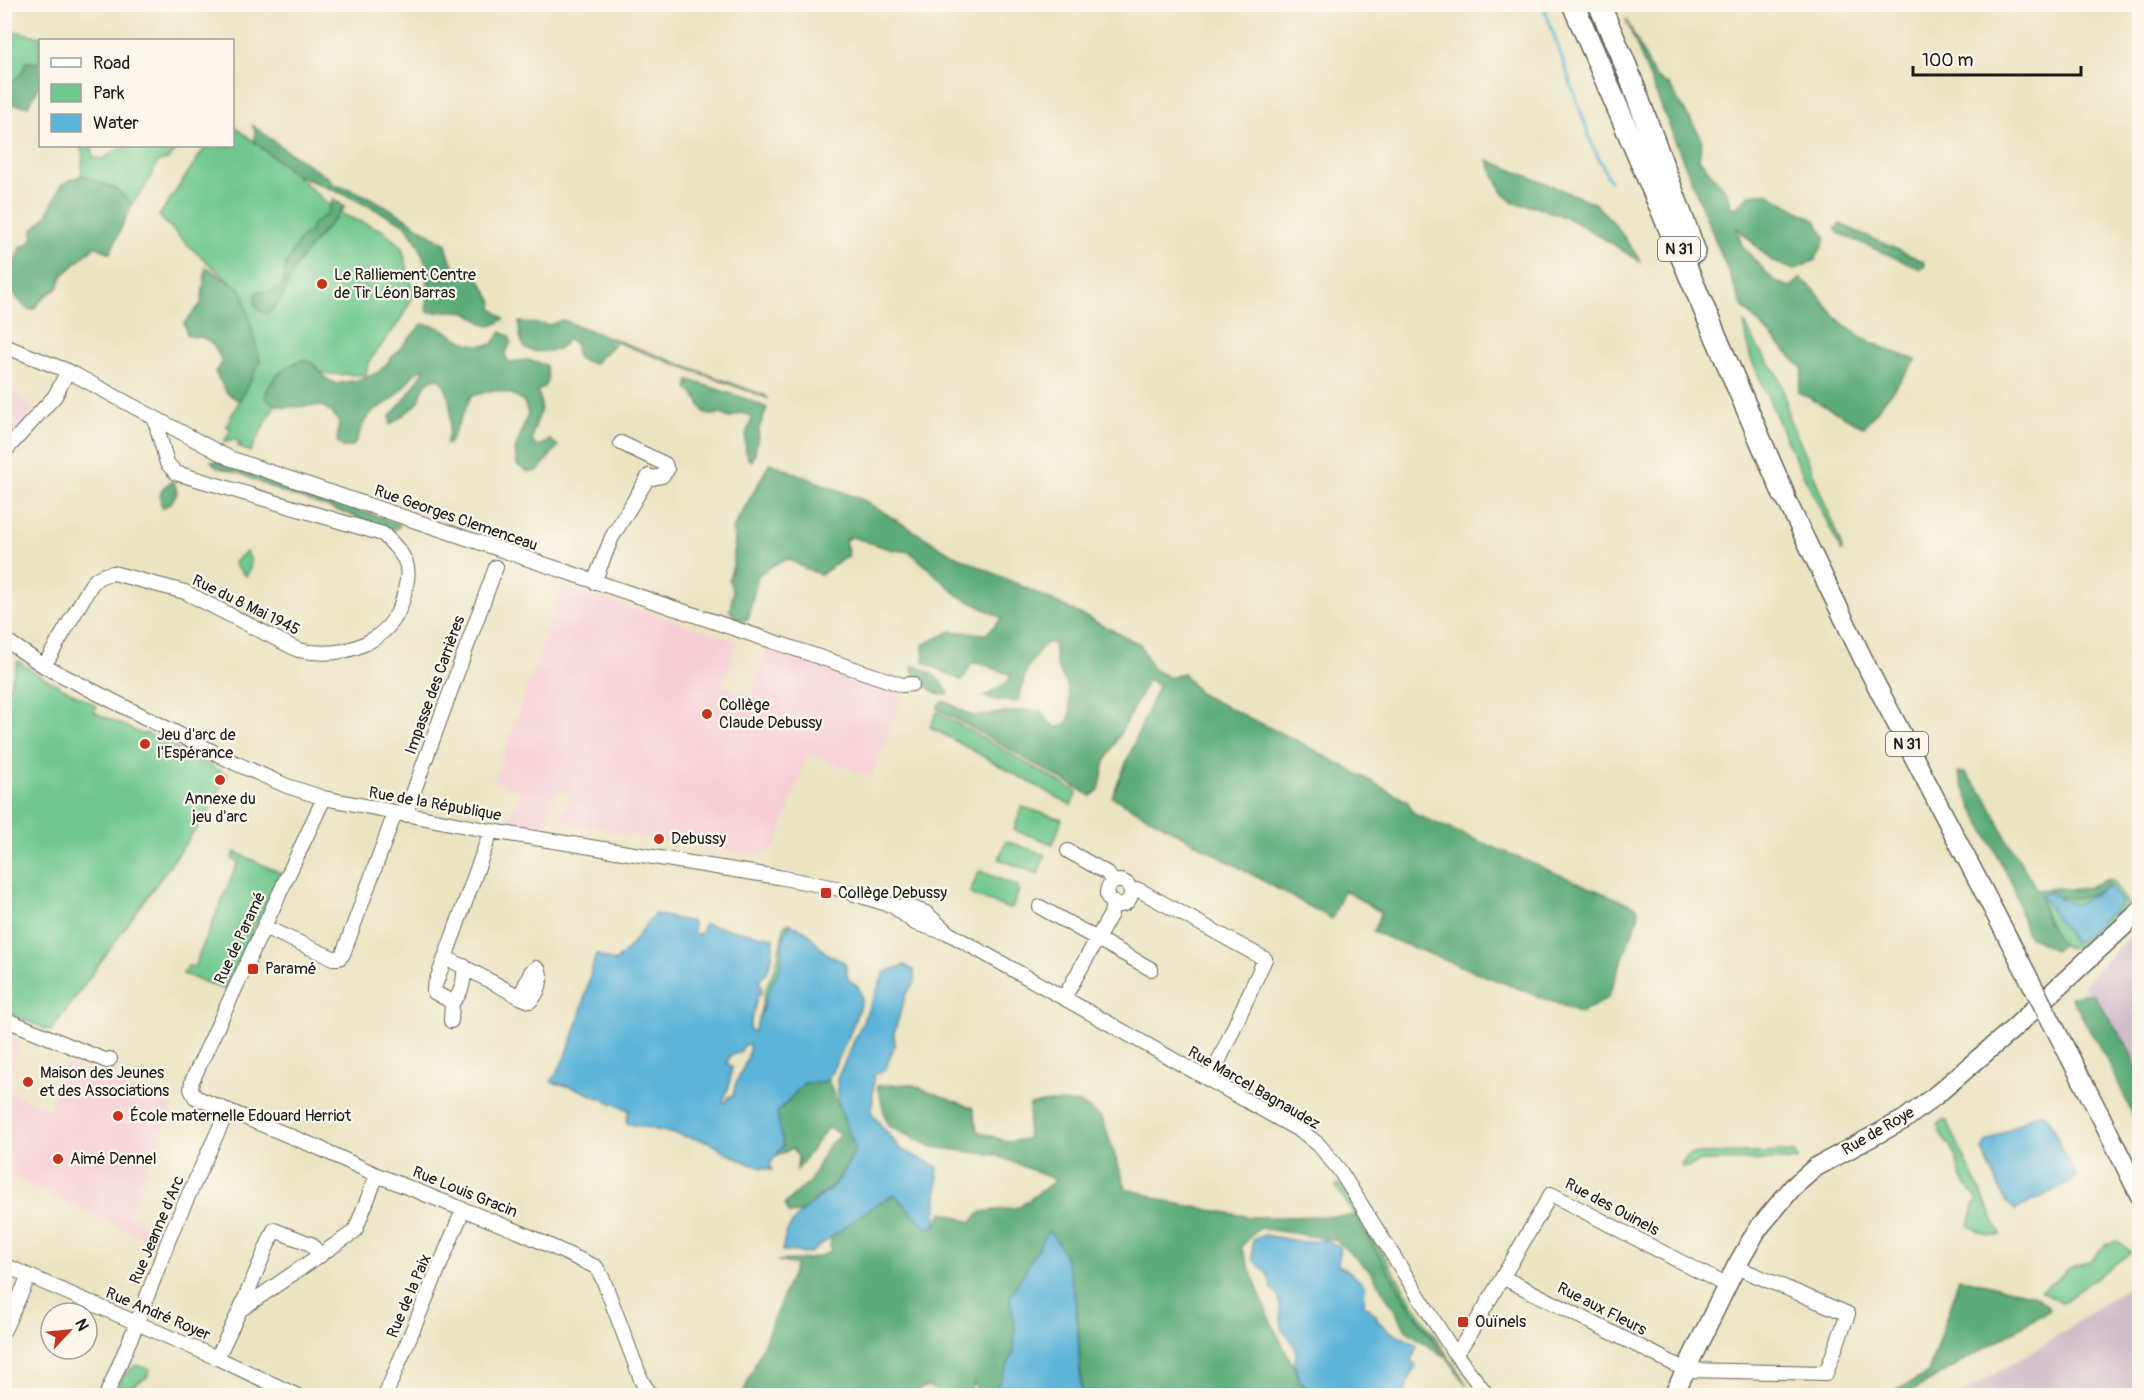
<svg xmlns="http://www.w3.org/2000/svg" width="2144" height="1400" font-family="Pangolin,sans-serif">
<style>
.built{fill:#f6cfd6}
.industrial{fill:#d1bdc9}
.green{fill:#70c88e;stroke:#467255;stroke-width:1.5}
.forest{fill:#5cac79;stroke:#3c644a;stroke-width:1.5}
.water{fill:#5bb4d9;stroke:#3c687a;stroke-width:1.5;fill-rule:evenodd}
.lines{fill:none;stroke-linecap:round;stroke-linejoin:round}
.stream{stroke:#5bb4d9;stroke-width:3}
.minor-casing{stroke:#646256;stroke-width:16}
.major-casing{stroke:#646256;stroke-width:21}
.highway-casing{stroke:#646256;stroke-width:24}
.minor{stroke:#fff;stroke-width:14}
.major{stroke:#fff;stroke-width:18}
.highway{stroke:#fff;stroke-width:21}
.major-bridge-casing{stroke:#646256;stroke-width:21;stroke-linecap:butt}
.major-bridge{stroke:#fff;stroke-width:18}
.poi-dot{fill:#c8321e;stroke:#fbf7ec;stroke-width:2}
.labels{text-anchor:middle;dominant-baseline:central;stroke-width:4.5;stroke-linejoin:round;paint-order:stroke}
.shield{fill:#fbf7ec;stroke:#5f5e5a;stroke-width:1.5}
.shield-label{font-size:15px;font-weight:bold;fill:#1c1c1c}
.poi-label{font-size:16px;fill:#1c1c1c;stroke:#fbf7ec;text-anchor:start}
.street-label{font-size:16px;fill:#1c1c1c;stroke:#fbf7ec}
</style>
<rect width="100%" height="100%" fill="#fbf7ec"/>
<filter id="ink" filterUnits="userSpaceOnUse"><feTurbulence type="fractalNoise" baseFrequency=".0167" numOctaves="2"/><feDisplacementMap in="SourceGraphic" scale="12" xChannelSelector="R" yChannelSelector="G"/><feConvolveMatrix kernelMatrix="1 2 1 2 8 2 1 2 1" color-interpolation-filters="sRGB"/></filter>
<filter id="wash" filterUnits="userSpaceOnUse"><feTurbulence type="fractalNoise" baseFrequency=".008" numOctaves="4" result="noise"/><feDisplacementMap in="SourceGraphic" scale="24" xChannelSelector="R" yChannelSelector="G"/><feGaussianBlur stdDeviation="1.35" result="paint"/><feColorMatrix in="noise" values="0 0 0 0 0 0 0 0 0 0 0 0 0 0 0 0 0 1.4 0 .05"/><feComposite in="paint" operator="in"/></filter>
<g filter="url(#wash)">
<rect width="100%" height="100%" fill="#ebe4c3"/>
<path class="built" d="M5 383 34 410 5 443Z
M563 586 738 641 723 686 750 696 766 649 902 696 886 745 871 777 808 754 776 847 759 856 609 832 607 829 594 826 590 829 561 822 571 794 557 789 541 831 506 825 519 792 494 780Z
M5 1033 22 1041 5 1085Z
M66 1063 173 1107 129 1216 166 1232 161 1246 5 1174V1090L48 1109Z"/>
<path class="industrial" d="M2139 926V1088L2120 1049 2083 985Z
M2138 1280 2139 1395H1960L2042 1346Z"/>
<path class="green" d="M4 29 55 40H40V63L26 62 22 73 12 82 5 81Z
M233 125 296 175 329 205 346 216 384 231 402 248 414 295 399 322 368 363 366 375 328 374 293 365 280 396 250 452 238 446 240 443C234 438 230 440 224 442L231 429 226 426 260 362 242 290C211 268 185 243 159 216L206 146H232Z
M80 146H92L93 158 104 159C121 141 151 146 174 146L175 152 168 159 158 162 144 189 132 204 116 189 81 175 83 155Z
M1744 322 1760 351 1777 373 1784 391 1789 419 1806 455 1841 545 1842 552 1790 448 1750 356Z
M246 552C253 559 252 568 246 576L235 566 234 562Z
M18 661 37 674 97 706 94 712 144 735 146 733 228 775 208 812 51 1031 5 1012 4 692 7 686 9 687Z
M937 712 1077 792 1071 805 930 727Z
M1022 807 1062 819 1053 844 1014 830Z
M1006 841 1045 855 1038 874 999 859Z
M235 852 281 873 227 987 223 989 183 974 188 966 194 967 238 862 232 859Z
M980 871 1017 886 1019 890 1013 907 1009 909 972 895 970 892 978 873Z
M2111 879 2129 905 2082 944 2068 949C2051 938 2045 916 2040 897L2057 895 2075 898 2109 885 2106 880Z
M791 923 792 930 783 969 755 1033 767 985 776 966 785 924Z
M1943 1120 1947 1121 2001 1235C1988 1239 1980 1232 1969 1225L1974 1206 1978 1201 1961 1177 1955 1156 1950 1146 1940 1133 1938 1125Z
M1794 1152 1798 1158 1797 1160 1700 1161C1694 1164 1688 1170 1681 1166L1687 1156 1690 1154Z
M1340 1184 1412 1302 1467 1385 1412 1309 1336 1186Z
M2117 1241 2131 1252 2062 1303 2040 1291 2059 1278 2069 1268 2091 1260 2106 1244Z
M136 1365 150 1369 147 1377 129 1388 123 1395H115L123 1375Z"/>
<path class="forest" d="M1626 19 1655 77 1669 85 1702 139 1699 159 1727 192 1730 206 1736 208 1749 195 1767 193 1816 221 1826 238 1815 260 1794 270 1772 261 1737 228 1742 246 1775 282 1791 287 1800 279C1817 287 1824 306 1838 319 1859 340 1888 350 1916 360L1864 427 1798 392 1803 369 1742 306Z
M26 62 40 63V85L28 106 5 104V79L12 82 22 73Z
M252 125 286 150 329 178 333 184C372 193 412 223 446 244 450 265 456 273 478 277L493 302 492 308 504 319C484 334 483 320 467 313 455 308 440 313 428 312L426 308 429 294 425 262 418 244 405 224 348 196 296 175 254 142 255 131Z
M1488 160 1594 203 1614 223 1642 263C1599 236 1565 209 1513 203L1500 189Z
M81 175 116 189 132 204 110 253 95 246 62 276 58 288 44 297 33 310 27 309 5 285V277L13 266 20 248 29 243 33 237V229L45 218 62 184Z
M333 199 345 207C328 226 310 245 296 266 285 282 287 301 267 313L260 311 255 304 256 294 260 291 266 293 279 289 283 282 286 264 301 238 310 231 312 224 327 214Z
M1840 224 1923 261 1925 266 1921 269 1838 233 1836 228Z
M206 267 242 290 260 362 239 401 227 393 215 372 222 362C218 353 214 342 203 338 197 337 193 337 187 335L184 323 201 304Z
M562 320 766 396 767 398 616 342 594 364 581 360 576 356V344L567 339C565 342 564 345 561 347 555 352 535 353 527 349 520 344 519 329 519 322L550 325Z
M422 324C452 325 458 351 493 344L501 332 509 336 511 342 505 355 509 362 528 360 546 365 548 378 545 387 537 391C549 413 529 425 533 444L540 446 550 440 558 446 538 471 528 472 517 465 515 450 528 414 524 402 512 394 494 390 471 396 449 444H446C452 423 454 395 439 378 421 380 424 391 418 403 416 405 394 422 390 425V416L406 398 424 371V368C411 373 406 386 397 395 389 404 375 407 367 418 360 427 359 439 352 447H343L337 442 339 422C335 416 329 408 321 406 302 403 282 415 265 397 269 380 286 364 303 360L312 363 327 379 336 384 363 379 379 372Z
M689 380 744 398 767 408 759 429 755 454 752 461 748 459C745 450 744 440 747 431 749 425 752 423 752 416L741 413 729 418 721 414 709 415 704 412 694 394 687 389Z
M211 461 217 462 400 524 398 528 389 530 348 514 279 491 241 474 216 467Z
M770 463 863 500 950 553 1058 603 1140 644 1153 669 1170 678 1183 673 1200 694 1301 743 1407 801 1414 814 1637 907 1639 915 1608 998 1581 1013 1373 932 1381 912 1344 890 1332 919 1112 797 1158 686 1149 679 1105 762 1099 790 1091 796 938 709V705L943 701 947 702 972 716 1027 710 1041 711 1050 723 1058 728 1068 722 1071 713 1067 684 1056 665 1054 643H1045L1027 668 1018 702 996 700 984 697 1008 681 1011 675 982 664 972 663 962 681 924 662 923 645 951 631 986 634 1002 618 959 596 910 552 893 550 852 537 845 540 849 556 843 558 821 575 806 569 789 559 777 563 758 575 748 619 743 621 737 619 730 611 733 592 729 579 733 566 735 539 732 530Z
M172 481 175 484 177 493 170 504 162 508C158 495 160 488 172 481Z
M912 666C929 668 941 680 949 694 932 700 928 680 914 676Z
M1958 772 1965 773 1986 797 2006 838 2037 890 2058 888 2069 890 2086 888 2106 880 2109 886C2099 891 2088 897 2076 898 2063 898 2055 896 2041 897L2045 920 2062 945 2054 950 2028 936 2024 926 2014 888 1968 799Z
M2081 994H2093L2127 1045 2137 1068 2140 1077 2139 1129 2112 1069 2071 997Z
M828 1080 856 1149 837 1181 800 1213 789 1214 785 1204 810 1181 828 1146 840 1135 828 1127 797 1170 798 1157 793 1148 775 1157 783 1146 777 1113 804 1083H819Z
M910 1084 973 1108 977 1131 1008 1142 1027 1139 1030 1105 1050 1102 1080 1103 1102 1118 1126 1188 1173 1203 1250 1217 1355 1216 1412 1310 1444 1357 1407 1331 1372 1273 1336 1240 1259 1228 1241 1247 1270 1320 1308 1395H1082L1077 1310 1065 1255 1010 1297 1015 1328 1014 1352 993 1395H978L974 1382 968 1395H943L928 1386 907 1395 742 1396 796 1265 778 1261C796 1259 815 1262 830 1251L831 1237 869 1209 894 1194 927 1228 936 1225 943 1212 971 1222 982 1212 1019 1207 1056 1180 996 1155 932 1147 888 1126 877 1086Z
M1959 1278 2034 1295 2050 1308 2048 1311 1906 1395H1878L1897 1390 1928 1373Z"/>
<path class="water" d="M2109 886 2122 902 2121 904 2079 941 2074 943 2040 894 2049 892 2071 904H2077Z
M654 914 693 922V934H701L704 924 774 938 772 957 767 972 759 980 762 988 761 995 758 994 749 1029 754 1032 772 982 781 966 783 937 789 925C811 929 809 937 823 950 829 956 838 959 845 963L848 979 859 988 862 1000 849 1036 828 1080 819 1083H804L777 1113 783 1146 770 1164 772 1170 752 1165 724 1152 710 1142 626 1123 629 1110 575 1088 551 1082C576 1046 584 996 596 954L615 962 629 948ZM745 1044H749C750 1060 742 1068 736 1083 734 1088 735 1092 732 1097H728L726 1102 723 1101 729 1086 732 1067 727 1063 730 1056 740 1052Z
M904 965 914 971 915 982 906 994 894 1033 895 1045 885 1070 874 1075 872 1114 900 1149 938 1167 936 1225 927 1228 894 1194 869 1209 810 1253 783 1251C783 1215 820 1203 840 1179 846 1171 851 1159 855 1149L839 1106 837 1079 885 972Z
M2043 1113 2047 1116 2076 1177 2072 1182 2015 1210 2006 1202 1982 1150 1988 1141 2036 1114Z
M1048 1231C1083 1261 1076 1352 1082 1395H993L1014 1352 1015 1328 1010 1297Z
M1264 1235 1303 1242 1326 1240 1340 1247 1338 1265 1349 1271 1365 1286 1364 1305 1377 1316V1320L1389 1331 1417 1345 1412 1361 1416 1367 1412 1371 1404 1395H1312L1301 1382 1294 1363 1296 1356 1295 1347 1282 1328 1279 1297 1272 1289 1267 1273 1252 1259 1253 1240Z"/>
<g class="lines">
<path class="stream" d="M1543 4 1593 147 1610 181"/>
</g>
</g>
<g filter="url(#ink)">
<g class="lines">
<g class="minor-casing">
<path id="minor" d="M4 346 68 371 229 458 902 685 912 684
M4 452 55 396 68 371
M594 582 612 537 649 476 653 478 662 476 667 470 665 464 621 443
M4 639 44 666 235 763 287 786 324 798 491 831 778 877 836 888 893 906 913 908 926 913 948 933 1304 1133 1319 1145 1340 1171 1453 1351 1488 1396
M44 666 91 585C97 577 102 575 113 573L185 592 298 650C345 660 396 642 405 590 407 581 409 573 406 563 402 552 392 543 383 534L176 473 167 463 156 424 157 420
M324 798 192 1081 191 1089 195 1097 319 1148 377 1175 522 1233 596 1267 603 1279 642 1382 652 1396
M405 815 496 567
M1068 851 1107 873 1113 882
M1107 893a12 12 0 1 1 24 0a12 12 0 1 1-24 0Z
M1131 891 1139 890 1265 959 1210 1080
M893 906 915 923 943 932
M1040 907 1151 969
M264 927 333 958H339L343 954 395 813
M445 957 520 997 530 1001C539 993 542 981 539 970L536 968 531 972 520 997
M1064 998 1111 914 1113 902
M452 1002C462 995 465 978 464 966
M4 1019 107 1061 110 1059
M451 1021 452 1002 434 992V988L491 831
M4 1265 217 1358 298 1396
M1504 1278 1686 1370 1826 1373 1848 1314 1736 1267
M240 1310 355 1231 377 1175
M4 1330 29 1276
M1453 1351 1461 1347 1470 1333 1551 1194 1727 1286
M217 1358 240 1310 274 1230 311 1244 320 1256
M106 1396 137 1323 172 1231 227 1112
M385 1396 463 1210"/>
</g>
<g class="major-casing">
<path id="major" d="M1784 495 1869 671 2036 992
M2047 1013 2101 1117 2140 1196
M1673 1396 1736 1267 1757 1230 1793 1187 1816 1167 1905 1119 1935 1096 2014 1028 2140 911"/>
</g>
<g class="highway-casing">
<path id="highway" d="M1573 4 1784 495
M1599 4 1626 66 1695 252"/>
</g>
<use href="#minor" class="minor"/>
<use href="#major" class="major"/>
<use href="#highway" class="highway"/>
<g class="major-bridge-casing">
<path id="major-bridge" d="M2036 992 2047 1013"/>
</g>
<use href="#major-bridge" class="major-bridge"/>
</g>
</g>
<g class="poi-dot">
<circle cx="322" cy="284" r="6"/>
<circle cx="707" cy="714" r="6"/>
<circle cx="145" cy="744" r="6"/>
<circle cx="220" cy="780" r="6"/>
<circle cx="659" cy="839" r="6"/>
<rect x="820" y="887" width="12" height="12" rx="3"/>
<rect x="247" y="963" width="12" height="12" rx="3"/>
<circle cx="28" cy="1082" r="6"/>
<circle cx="118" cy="1116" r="6"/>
<circle cx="58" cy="1159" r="6"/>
<rect x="1457" y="1316" width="12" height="12" rx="3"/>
</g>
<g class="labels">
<g class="shield">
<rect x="1658" y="237" width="42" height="24" rx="4.5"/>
<rect x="1886" y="732" width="42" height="24" rx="4.5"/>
</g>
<g class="shield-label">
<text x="1679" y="249">N 31</text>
<text x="1907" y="744">N 31</text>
</g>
<g class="poi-label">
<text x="334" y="275">Le Ralliement Centre<tspan x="334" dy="18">de Tir Léon Barras</tspan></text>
<text x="719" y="705">Collège<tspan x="719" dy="18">Claude Debussy</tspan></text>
<text x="157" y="735">Jeu d'arc de<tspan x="157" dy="18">l'Espérance</tspan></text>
<text x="220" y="799" text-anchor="middle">Annexe du<tspan x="220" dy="18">jeu d'arc</tspan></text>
<text x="671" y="839">Debussy</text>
<text x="838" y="893">Collège Debussy</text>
<text x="265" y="969">Paramé</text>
<text x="40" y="1073">Maison des Jeunes<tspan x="40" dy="18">et des Associations</tspan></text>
<text x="130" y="1116">École maternelle Edouard Herriot</text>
<text x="70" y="1159">Aimé Dennel</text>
<text x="1475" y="1322">Ouïnels</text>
</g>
<g class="street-label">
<text transform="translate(456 518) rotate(19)">Rue Georges Clemenceau</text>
<text transform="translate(246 605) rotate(26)">Rue du 8 Mai 1945</text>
<text transform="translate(435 685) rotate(-70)">Impasse des Carrières</text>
<text transform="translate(435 804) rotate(10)">Rue de la République</text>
<text transform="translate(240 938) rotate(-65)">Rue de Paramé</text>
<text transform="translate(1254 1088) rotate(30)">Rue Marcel Bagnaudez</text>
<text transform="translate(1878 1131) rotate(-30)">Rue de Roye</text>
<text transform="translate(465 1192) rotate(22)">Rue Louis Gracin</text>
<text transform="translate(1612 1207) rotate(28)">Rue des Ouinels</text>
<text transform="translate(157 1230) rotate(-67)">Rue Jeanne d'Arc</text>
<text transform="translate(409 1296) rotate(-67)">Rue de la Paix</text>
<text transform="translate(1602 1309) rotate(27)">Rue aux Fleurs</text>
<text transform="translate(158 1314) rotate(23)">Rue André Royer</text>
</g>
</g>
<rect width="2144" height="1400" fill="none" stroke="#fbf7ec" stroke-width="24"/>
<rect x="39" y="39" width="195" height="108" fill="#fbf7ec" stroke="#a29f99" stroke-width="1.5"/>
<rect x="51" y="58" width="30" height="9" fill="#ffffff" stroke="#a29f99" stroke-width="1.5"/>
<text x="93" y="69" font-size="18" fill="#1c1c1c">Road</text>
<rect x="51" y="84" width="30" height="18" fill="#70c88e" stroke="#a29f99" stroke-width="1.5"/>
<text x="93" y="99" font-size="18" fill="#1c1c1c">Park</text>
<rect x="51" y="114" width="30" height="18" fill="#5bb4d9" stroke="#a29f99" stroke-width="1.5"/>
<text x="93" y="129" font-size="18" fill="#1c1c1c">Water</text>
<g transform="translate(69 1331) rotate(64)"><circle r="28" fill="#fbf7ec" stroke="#a29f99" stroke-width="1.5"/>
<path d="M0-4.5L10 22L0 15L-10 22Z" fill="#c8321e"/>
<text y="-9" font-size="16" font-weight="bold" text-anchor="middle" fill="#1c1c1c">N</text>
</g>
<path d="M1913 66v9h168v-9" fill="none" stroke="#1c1c1c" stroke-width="3"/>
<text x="1922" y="66" font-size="18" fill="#1c1c1c" stroke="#fbf7ec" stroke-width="4.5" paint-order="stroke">100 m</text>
</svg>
